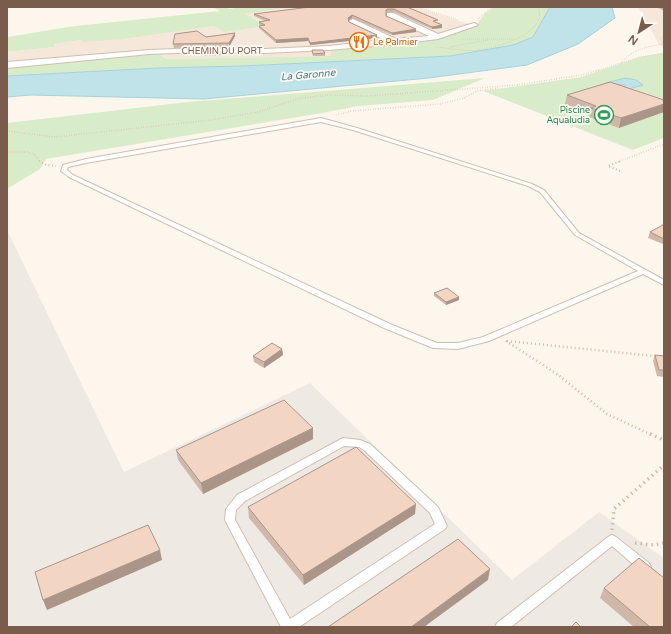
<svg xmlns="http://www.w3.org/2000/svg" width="671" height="634" font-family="'Varela Round',sans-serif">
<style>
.residential{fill:#f5e8da}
.industrial{fill:#efe9e4}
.green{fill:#d8ecc9}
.water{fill:#bfe3e8;stroke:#a5d3da}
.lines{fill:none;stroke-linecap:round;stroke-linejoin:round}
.lane-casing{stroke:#d1beb0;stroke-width:2}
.street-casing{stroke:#d1beb0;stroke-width:2}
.path-far4{stroke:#d9b8a5;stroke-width:1;stroke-dasharray:0.5 1.5;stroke-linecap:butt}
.path-far3{stroke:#d9b8a5;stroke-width:1.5;stroke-dasharray:0.5 2;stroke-linecap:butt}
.path-far2{stroke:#d9b8a5;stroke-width:2;stroke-dasharray:1 2.5;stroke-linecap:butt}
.path-far1{stroke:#d9b8a5;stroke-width:2.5;stroke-dasharray:1 3;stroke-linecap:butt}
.path{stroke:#d9b8a5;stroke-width:3.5;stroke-dasharray:1.5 4;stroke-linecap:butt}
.lane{fill:#fff;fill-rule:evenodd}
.street{fill:#fff;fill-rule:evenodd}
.wall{fill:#d1b7a8}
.shaded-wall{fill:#aa9588}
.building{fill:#f3d5c3;stroke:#aa9588}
.labels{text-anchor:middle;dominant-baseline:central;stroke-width:3.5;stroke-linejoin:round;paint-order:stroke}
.far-food-label{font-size:9px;fill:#c56008;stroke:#fffaf3;text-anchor:start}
.far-street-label{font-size:9px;fill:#7a5c4d;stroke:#fffaf3}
.far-leisure-label{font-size:9px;fill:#27864d;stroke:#fffaf3;text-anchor:end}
.far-water-label{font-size:10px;font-style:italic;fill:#437c86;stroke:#fffaf3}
</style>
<rect width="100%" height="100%" fill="#fdf6ec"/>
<path class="residential" d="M291 7H415L476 26 447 35 331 49V56L166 59 157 52 7 63V52L55 47 54 44 82 40 124 39 215 26 266 25 244 14Z
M638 7H664V47L660 46Z"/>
<path class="industrial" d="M7 230 124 472 310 383 512 580 599 512 664 558V627H7Z"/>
<path class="green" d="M212 7H225L230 9 240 7H291L245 14 267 26 224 32 215 26 124 39 83 42 81 40 54 44 55 47 7 52V37L75 26 220 11Z
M495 7 550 8 533 37 513 45 450 56 243 66 158 68 7 76V63L157 52 166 59 331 56V49L417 41 476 26 485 13Z
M664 53V138L633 150 483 91 581 77 640 57Z
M485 78 433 100 358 106 322 113 46 159 40 169 7 189V123L188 102Z"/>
<path class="water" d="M550 7H612L615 18 578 44 527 65 429 78 204 99 30 95 7 97V76L158 68 243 66 450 56 513 45 533 37Z
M625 78 636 80 643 85 625 90 621 87 626 86 625 85 606 83Z"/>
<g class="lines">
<g class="lane-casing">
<path id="lane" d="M321 118 357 128 532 184 544 190 579 233 664 280V285L643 274 489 341 458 349 433 348 384 328 69 177 61 171 63 165 86 159ZM321 122 353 130 528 186 540 192 575 235 638 271 483 337 458 343H437L390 324 73 175 67 170 68 167 86 163Z
M343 438 360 440 370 444 438 507 447 526 445 529 299 627H281L225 520 226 509 237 495ZM344 446 359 447 364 450 430 513 435 524 290 619 235 520 236 510 245 501Z
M612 535 616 537 649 563 651 567 649 571 645 572 641 571 612 546 511 627H495L497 623 608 537Z"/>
</g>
<g class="street-casing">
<path id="street" d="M387 13H393L438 34 474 23 478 25 438 39 396 44 329 50 265 53 203 52 149 54 7 68V62L149 50 203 48 265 49 329 46 385 40 350 23 349 21 353 19 396 39 429 36 387 17Z"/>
</g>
<path class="path-far4" d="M417 7 459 20
M478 19 488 10 495 7
M664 35 660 38 664 45
M461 39H514
M436 47C449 48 466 52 479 50 498 47 549 33 538 7
M450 47 488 40
M621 63C632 50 647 46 664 44
M596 71 640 57 664 53"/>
<path class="path-far3" d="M517 85 582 75 599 70
M336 115 352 111 440 104 464 98 477 91 500 88
M7 131 55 137 210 120 258 112 300 98 330 95 368 96 518 85
M7 152H27L34 154 40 162
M618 162 664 144"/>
<path class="path-far2" d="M39 161 46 165 56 166
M620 171 608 166 621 161"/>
<path class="path-far1" d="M506 341 557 374 607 414 652 435
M507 341 664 357"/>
<path class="path" d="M650 434 664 440
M612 530 614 509 664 465
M635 543 654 545 664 543"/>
<use href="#lane" class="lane"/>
<use href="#street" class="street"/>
</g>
<path class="wall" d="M307 7H407L442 25V28L432 29 394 12H387L386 13V16L416 32 392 35 352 18 349 20V22L377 38 310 45 308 41 276 43 259 28V26H261L259 24V22L265 21 254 16V14L307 8Z
M656 7H664V11Z
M235 33V36L229 47 174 48 173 44 206 37Z
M312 50 325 53V56H313Z
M225 52V55L204 56V53Z
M567 95 664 100 619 128 589 117 590 114 565 104Z
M664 224V244H663L648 238 650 232Z
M434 293 459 297V300L446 305 434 296Z
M282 349 283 355 264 368 254 362 253 356Z
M655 355 664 356V377L657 376 653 361Z
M313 428V439L203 494 178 460 176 450Z
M248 507 415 514 304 585 249 518Z
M604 588 664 627H634L600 598Z"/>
<path class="shaded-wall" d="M352 15V18L348 21V18Z
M442 25V28L432 29V27Z
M416 29V32L392 35V33Z
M235 33V36L229 47V43Z
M377 35V38L310 45V43Z
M308 38V41L276 43V40Z
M664 104V112L619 128 621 118Z
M459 297V300L446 305V302Z
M282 349 283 355 264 368V362Z
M313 428V439L203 494 201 483Z
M416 504 415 514 304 585 303 575Z
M160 550 162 560 47 610 43 600Z
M490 569 488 580 424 627H411Z"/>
<path class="building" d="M309 7H407L438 20 433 21 442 25 432 27 394 9H387L386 10V16L416 29 392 33 352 15 348 18 349 22 377 35 310 43 308 38 276 40 259 26 265 25 259 22 270 20 254 14 310 7Z
M197 31 206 37 235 33 229 43 173 44 175 34Z
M312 50H323L325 53 313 54Z
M205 51 225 52 224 53H204Z
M610 82 664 100V104L621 118 591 108 596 106 567 95Z
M664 224V239L650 232 661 226Z
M447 288 459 297 446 302 434 293Z
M272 343 282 349 264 362 253 356Z
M655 355 664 356V370H659Z
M284 400 313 428 201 483 176 450Z
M356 447 416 504 303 575 248 507Z
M148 525 160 550 43 600 35 572Z
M458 539 490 569 411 627H328Z
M639 558 664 578V627H650L604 588Z
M576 622 581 627H571Z"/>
<defs>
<g id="restaurant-ring" transform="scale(1)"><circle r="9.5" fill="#fffaf3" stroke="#e8710a" stroke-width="1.5"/><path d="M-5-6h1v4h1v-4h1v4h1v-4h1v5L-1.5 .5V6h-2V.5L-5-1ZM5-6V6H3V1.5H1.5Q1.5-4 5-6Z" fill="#e8710a"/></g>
<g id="stadium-ring" transform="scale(1)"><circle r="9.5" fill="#fffaf3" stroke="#2e9e5b" stroke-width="1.5"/><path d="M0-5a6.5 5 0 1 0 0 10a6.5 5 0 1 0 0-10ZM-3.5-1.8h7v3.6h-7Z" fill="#2e9e5b"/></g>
</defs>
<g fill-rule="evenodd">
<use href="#restaurant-ring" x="359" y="42"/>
<use href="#stadium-ring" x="604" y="115"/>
</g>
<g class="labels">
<g class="far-food-label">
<text x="373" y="42">Le Palmier</text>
</g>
<g class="far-street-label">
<text x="222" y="51">CHEMIN DU PORT</text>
</g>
<g class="far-leisure-label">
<text x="590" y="110">Piscine<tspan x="590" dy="10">Aqualudia</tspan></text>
</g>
<g class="far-water-label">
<text transform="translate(308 75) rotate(-5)">La Garonne</text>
</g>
</g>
<rect width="671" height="634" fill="none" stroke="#7a5c4d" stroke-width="16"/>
<g transform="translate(639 32) rotate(216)" stroke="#fffaf3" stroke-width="3" paint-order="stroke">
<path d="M0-3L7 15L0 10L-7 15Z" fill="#7a5c4d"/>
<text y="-6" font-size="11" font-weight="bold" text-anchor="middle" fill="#7a5c4d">N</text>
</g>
</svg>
